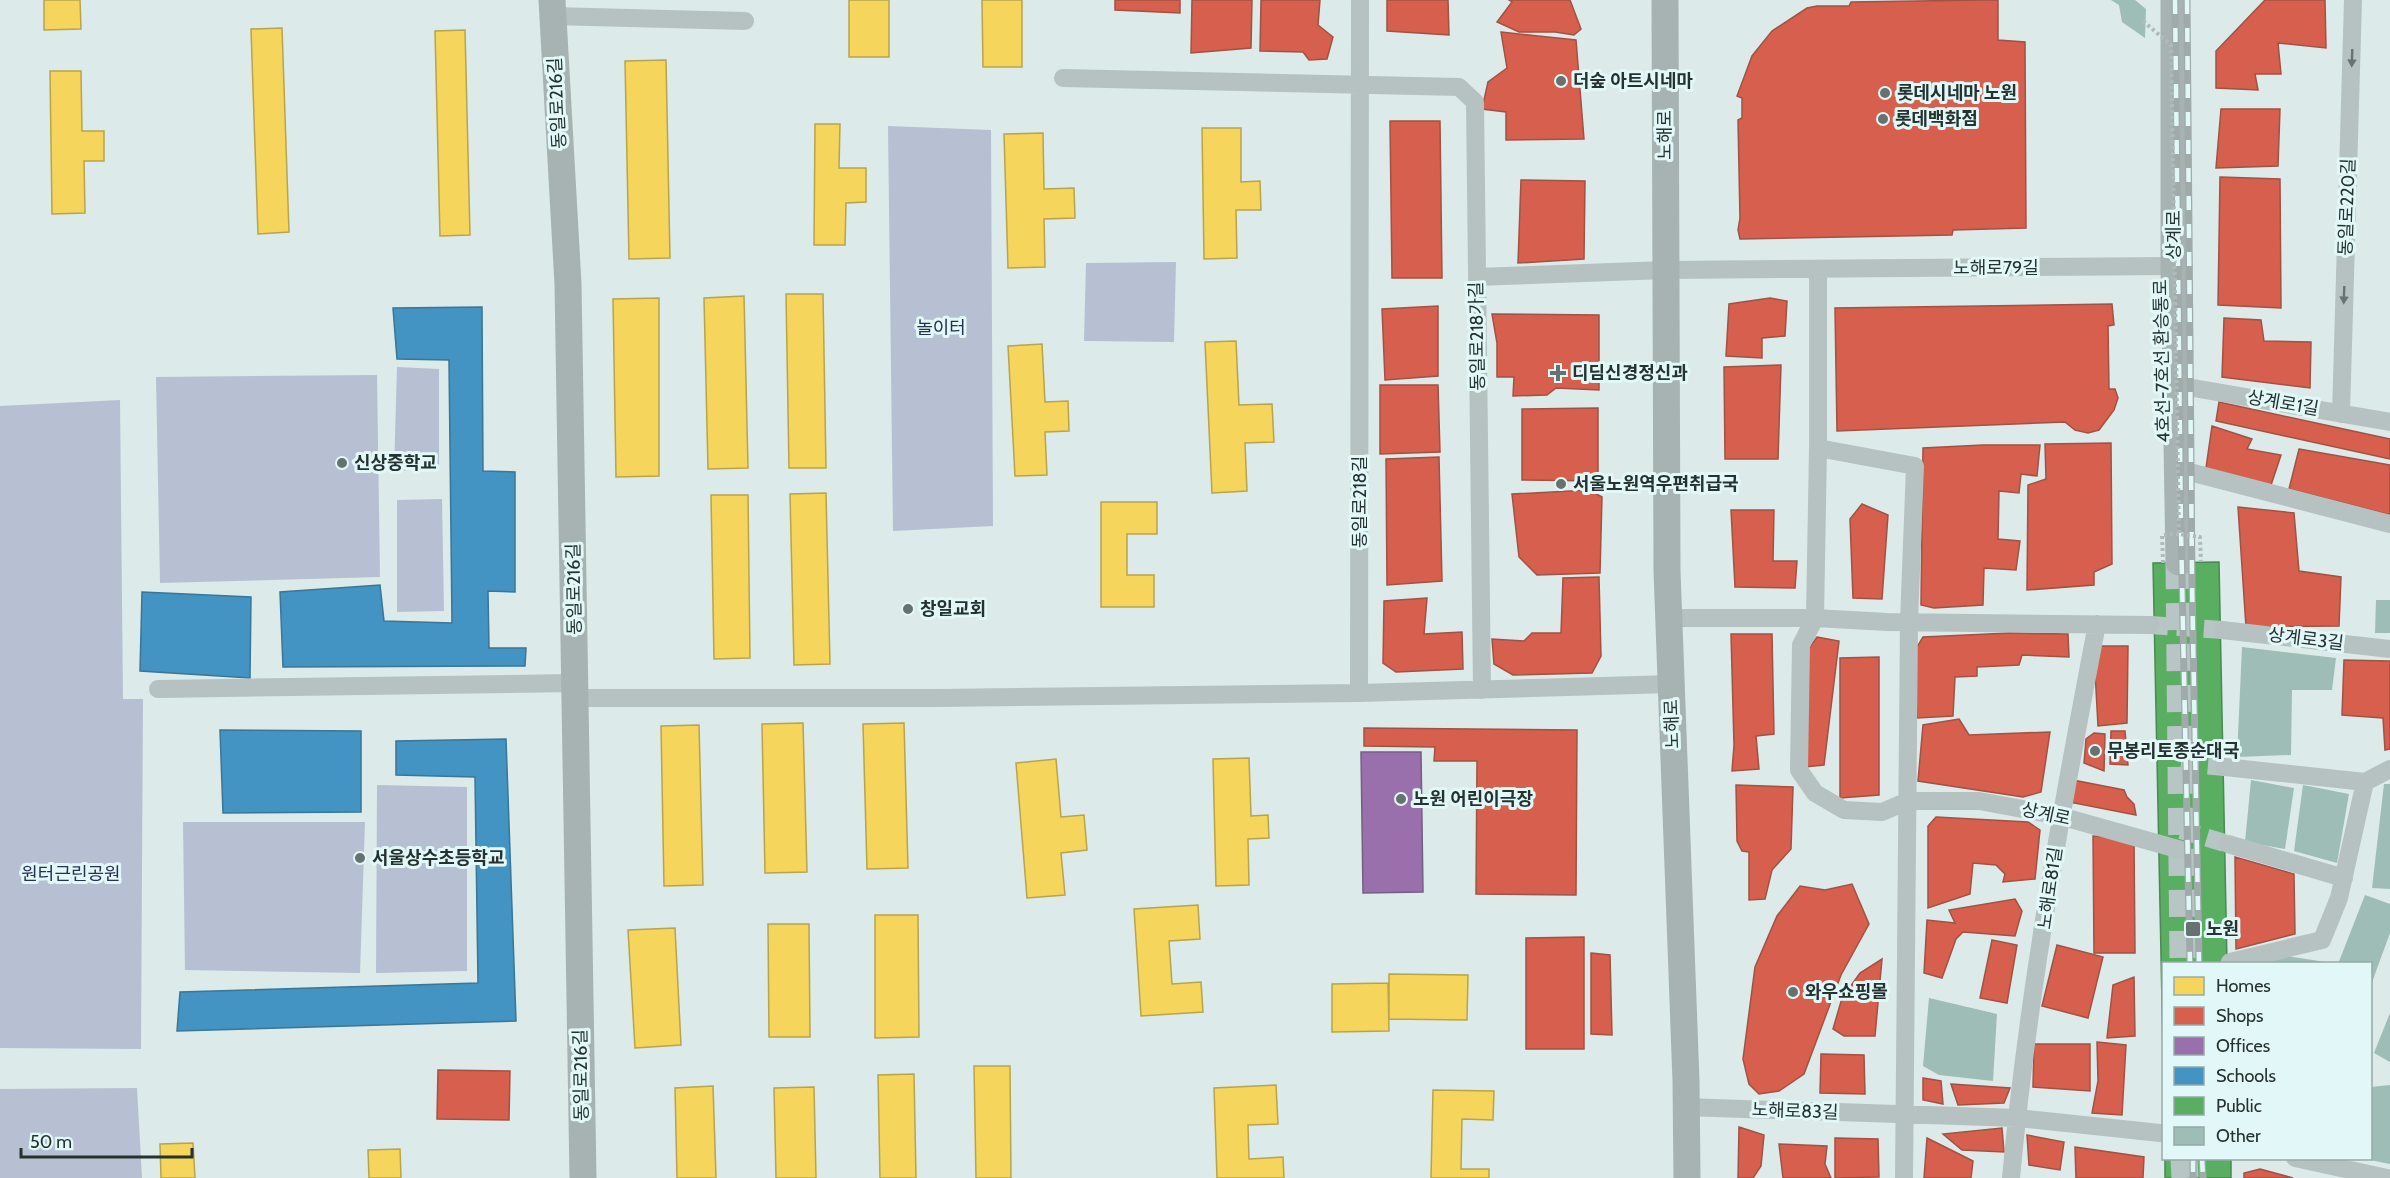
<svg xmlns="http://www.w3.org/2000/svg" width="2390" height="1178" font-family="Cabin,'Noto Sans KR',sans-serif">
<style>
.green{fill:#b6c0d2}
.homes{fill:#f6d55c;stroke:#b7a44e;stroke-width:1.5}
.shops{fill:#d6604d;stroke:#a15244;stroke-width:1.5}
.offices{fill:#9970ab;stroke:#765d86;stroke-width:1.5}
.schools{fill:#4393c3;stroke:#3a7697;stroke-width:1.5}
.public{fill:#5aae61;stroke:#4a8952;stroke-width:1.5}
.building{fill:#9ebdb6}
.lines{fill:none;stroke-linecap:round;stroke-linejoin:round}
.street-tunnel{stroke:#b7c5c5;stroke-width:18;stroke-dasharray:18 9;stroke-linecap:butt}
.secondary-tunnel{stroke:#b7c5c5;stroke-width:27;stroke-dasharray:27 14;stroke-linecap:butt}
.street{stroke:#b6c2c2;stroke-width:18}
.secondary{stroke:#a6b3b2;stroke-width:27}
.rail-casing{stroke:#a0aaaa;stroke-width:7}
.rail{stroke:#e2f8f8;stroke-width:4.5;stroke-dasharray:14;stroke-linecap:butt}
.path-bridge{stroke:#aebbba;stroke-width:4;stroke-dasharray:3 3;stroke-linecap:butt}
.oneway{fill:#667371}
.poi-dot{fill:#657270;stroke:#e2f8f8;stroke-width:2}
.labels{text-anchor:middle;dominant-baseline:central;stroke-width:6;stroke-linejoin:round;paint-order:stroke}
.poi-label{font-size:18px;font-weight:bold;fill:#25322f;stroke:#e2f8f8;text-anchor:start}
.street-label{font-size:18px;fill:#25322f;stroke:#e2f8f8}
.park-label{font-size:18px;fill:#292f50;stroke:#e2f8f8}
</style>
<rect width="100%" height="100%" fill="#dceaea"/>
<path class="green" d="M888 126 991 130 993 526 893 531Z
M1176 262 1174 342 1084 341 1086 263Z
M397 367 439 369V468L394 471Z
M377 375 380 577 160 583 156 377Z
M120 400 123 699H143L141 1049 0 1048V406Z
M442 499 444 611 397 612V500Z
M377 785 467 787V971L376 973Z
M183 822H365L360 973 185 970Z
M137 1088 142 1178H0V1089Z"/>
<path class="homes" d="M44 0H80L81 29 44 30Z
M849 0H889V57H849Z
M982 0H1022V67H983Z
M282 28 289 232 258 234 251 29Z
M465 30 470 235 440 236 435 31Z
M666 60 670 258 629 259 625 61Z
M50 71H81L82 131H104V161H84L85 213 52 214Z
M815 124H840L839 168H866V202L846 203 845 245H814Z
M1202 128H1241V182L1260 181 1261 210H1236L1237 258 1204 259Z
M1043 133 1044 189 1074 188 1075 218 1044 219 1045 267 1008 268 1004 134Z
M786 294H823L826 468H789Z
M744 296 748 468 708 469 704 298Z
M659 298V476L616 477 613 299Z
M1236 341 1239 405 1272 404 1274 442 1245 443 1247 491 1212 493 1205 342Z
M1042 344 1045 402 1068 401 1069 431 1045 432 1047 475 1015 476 1008 346Z
M826 493 830 664 794 665 790 494Z
M711 495H748L750 658 714 659Z
M1101 502H1157V534H1127V575H1154V607H1101Z
M803 723 807 872 765 873 762 724Z
M904 723 908 868 867 869 863 724Z
M699 725 703 885 664 886 661 726Z
M1249 758 1251 816 1268 815 1269 838 1248 839 1249 885 1216 886 1213 759Z
M1056 759 1061 817 1084 815 1087 850 1061 853 1065 895 1027 898 1016 763Z
M1198 905 1200 939 1169 941 1172 984 1201 982 1203 1012 1141 1016 1134 909Z
M875 915H918L919 1037 875 1038Z
M768 924H809L810 1037H769Z
M675 928 681 1045 635 1048 628 930Z
M1389 974 1468 975 1467 1020 1389 1019Z
M1388 983 1389 1031 1332 1032V984Z
M974 1066H1010L1011 1178H976Z
M914 1074 916 1178H880L878 1075Z
M1276 1085 1278 1124 1248 1125 1249 1159 1283 1157 1284 1178H1217L1214 1088Z
M713 1086 716 1178H677L675 1088Z
M814 1087 816 1178H776L774 1088Z
M1433 1090 1494 1091 1493 1120 1462 1119 1461 1169H1489V1178H1431Z
M193 1143 195 1178H161L160 1144Z
M400 1149 401 1178H369L368 1150Z"/>
<path class="shops" d="M1115 0H1180V13L1115 10Z
M1192 0H1252L1251 48 1191 53Z
M1261 0H1320L1318 25 1333 37 1327 59 1309 60 1303 52 1260 51Z
M1387 0H1448L1449 35 1387 31Z
M1509 0H1570L1581 29 1574 35 1555 32H1519L1497 22 1512 2Z
M1982 0H1998V40L2025 42 2026 228 1953 230 1952 235 1740 239 1738 230 1740 218 1738 120 1742 118V98L1737 96 1752 56 1772 31 1807 8 1817 6H1849L1851 2Z
M2265 0H2325L2326 48 2278 43 2281 74H2255L2258 90 2216 88V51Z
M1501 32 1576 40 1584 139 1506 140V112L1482 109 1488 82 1507 68Z
M2221 109H2280L2278 166 2216 168Z
M1390 121H1440L1442 278H1392Z
M2220 177 2280 179 2281 308 2218 305Z
M1521 180 1585 181 1584 259 1518 263Z
M1770 298 1787 301 1785 336 1762 338V358L1726 356 1729 304Z
M2112 304 2114 325 2108 326 2109 389H2115L2118 398 2114 410 2099 430 2088 433 2075 430 2065 422 1837 431 1835 308Z
M1438 306V376L1385 380 1382 309Z
M1492 314 1599 315V390L1556 388 1547 395 1513 396 1514 377H1497V343Z
M2224 318 2261 320 2264 341 2311 342 2310 388 2222 377Z
M1781 365 1778 459H1725L1724 367Z
M1380 385H1438L1440 452 1380 454Z
M2219 402 2390 439V459L2216 421Z
M1598 408V481L1522 480V409Z
M2212 426 2252 439 2247 449 2281 455 2271 485 2206 468Z
M2111 443 2112 564 2094 572V585L2027 590 2028 485 2046 479 2045 444Z
M1983 445H2040L2037 476 2021 474 2019 493 1999 491 1998 539 2020 541 2016 570 1984 568 1983 605 1934 608 1921 605 1923 448Z
M2299 449 2390 465V515L2289 489Z
M1439 457 1442 581 1387 585 1386 459Z
M1589 490 1602 497 1600 573 1537 575 1519 557 1512 494Z
M1862 504 1888 515 1882 599 1853 598 1850 519Z
M2238 507 2294 513 2299 571 2341 577 2339 626 2246 627Z
M1731 510H1774L1773 561H1797L1795 588 1735 587Z
M1599 577 1601 656 1592 673 1513 675 1494 664 1492 639 1524 641 1532 633H1561L1563 578Z
M1427 598 1424 634 1462 632 1463 669 1396 672 1383 663 1384 601Z
M2010 633 2068 634 2069 657 2022 655 2019 665 1977 667V676L1955 677 1953 716 1917 718 1914 652 1923 637Z
M1731 634H1772L1774 734 1756 736 1759 769 1732 771 1734 745Z
M1817 637 1839 641 1824 765 1805 767 1807 651Z
M2100 646H2128L2127 723 2098 726 2095 671Z
M1879 657V795L1840 798V658Z
M2344 660 2390 661V749L2385 750 2383 718 2342 715Z
M1959 719 1969 735 2050 732 2041 792 2023 797 1918 781 1923 725Z
M1364 728 1577 730 1576 895 1476 894 1477 761H1434L1435 747 1364 746Z
M2111 731H2125L2128 765 2110 764Z
M2094 733 2105 734 2104 771 2084 763 2086 739Z
M2073 780 2124 790 2127 797 2134 804 2136 815 2069 802Z
M1736 785 1793 787 1791 849 1772 870 1765 899 1749 900V852L1742 851 1737 841Z
M1936 817 2028 822 2040 830 2035 879 2003 882 2005 874 1996 865 1973 863 1970 894 1928 908V826Z
M2093 836 2134 839 2135 953H2094Z
M2235 857 2294 874 2295 934 2236 949Z
M1852 884 1869 924 1841 975 1804 1074 1779 1091 1759 1094 1749 1084 1743 1059 1755 967 1777 916 1800 886 1825 890Z
M2015 899 2022 911 2015 936 1963 932 1956 939 1942 978 1924 973 1927 920 1955 923 1949 910Z
M1584 937V1049H1526V938Z
M1992 940 2017 945 2007 1003 1980 998Z
M2057 945 2103 957 2088 1018 2042 1006Z
M1591 953 1610 955 1612 1035 1591 1034Z
M1882 959 1875 1036H1844L1833 1029 1842 998 1860 973Z
M2134 977 2135 1036 2107 1038 2113 985Z
M2097 1042 2126 1045 2122 1115 2092 1113 2098 1081Z
M2034 1044H2090V1091L2033 1087Z
M1821 1054 1864 1055 1865 1094 1820 1093Z
M438 1070 510 1071 509 1120 437 1119Z
M1923 1078 1941 1081 1943 1104 1923 1100Z
M1951 1084 2010 1088 2004 1103 1958 1105Z
M1739 1127 1764 1135 1761 1166 1753 1178H1738Z
M2002 1128 2004 1152 1962 1150 1943 1134Z
M2027 1135 2064 1142 2060 1170 2029 1165Z
M1835 1138 1878 1139 1879 1177 1835 1178Z
M1927 1138 1973 1161 1971 1178H1924Z
M1779 1144 1827 1146 1825 1164 1831 1178H1783Z
M2075 1147 2144 1157 2143 1178H2076Z
M2260 1169 2293 1178H2244V1173Z"/>
<path class="offices" d="M1361 752H1421L1423 892 1363 893Z"/>
<path class="schools" d="M482 307 483 471 515 472V592L488 591 489 648H526L525 666 283 667 280 592 380 585 384 621 452 623 449 360 397 359 393 308Z
M142 592 251 597 250 678 140 671Z
M220 730 361 731V812L223 813Z
M506 739 516 1021 177 1031 180 992 478 983 475 777 396 775V741Z"/>
<path class="public" d="M2219 562 2227 964H2164V1102L2153 563Z
M2165 1158H2231V1178H2165Z"/>
<path class="building" d="M2111 0H2135L2146 9 2145 38 2122 22 2119 5Z
M2376 600H2390V633H2375Z
M2242 647 2336 658 2332 690H2292L2291 755 2237 757Z
M2251 780 2294 788 2285 849 2245 842Z
M2384 784H2390V889L2372 888Z
M2303 785 2349 794 2337 863 2294 851Z
M2365 895 2390 904V933L2371 985 2370 964H2338Z
M2286 956 2326 962V964H2260Z
M1929 998 1997 1014 1993 1081 1939 1075 1923 1066Z
M2390 1013V1062L2374 1053Z
M2390 1085V1164L2370 1160 2371 1087Z"/>
<g class="lines">
<path class="street-tunnel" d="M2150 625 2222 630
M2181 763 2225 767
M2181 830 2228 844"/>
<path class="secondary-tunnel" d="M2179 562 2183 964
M2184 1158 2185 1178"/>
<path class="street" d="M552 16 745 21
M1063 78 1459 87 1475 102 1482 690
M1818 269V448L1815 618 1801 645 1799 770 1815 793 1844 810 1882 812 1908 801H1979L2060 816 2181 850
M1477 277 1665 270 2174 266
M2176 385 2390 422
M2341 414 2353 0
M1818 448 1915 466 1909 622 1904 1178
M2178 469 2390 524
M1668 618H1815L1887 622 2150 625
M2222 630 2390 649
M158 689 576 683
M1359 693 1360 0
M576 698H935L1359 693 1671 684
M2225 767 2365 782 2390 769
M2228 844 2344 878
M2230 962 2322 940 2339 898 2365 782
M1685 1107 2017 1118 2160 1133
M2295 1158 2387 1178
M2011 1178C2028 992 2062 807 2097 624"/>
<path class="secondary" d="M552 0 568 284 583 1178
M1665 0 1667 571 1686 1081 1687 1178
M2174 0V266L2179 562"/>
<g class="rail-casing">
<path id="rail" d="M2175 0 2181 530 2190 964
M2187 0 2192 581 2199 964
M2193 1158V1178
M2202 1158 2203 1178"/>
</g>
<use href="#rail" class="rail"/>
<path class="path-bridge" d="M2143 21 2171 45 2179 534 2200 537 2201 562
M2163 563 2162 535 2179 534"/>
</g>
<defs><path id="oneway-solid" d="M-6-.8H1V-3.2L6.5 0L1 3.2V.8H-6Z" transform="scale(1.5)"/></defs>
<g class="oneway">
<use href="#oneway-solid" transform="translate(2352 58) rotate(92)"/>
<use href="#oneway-solid" transform="translate(2344 295) rotate(92)"/>
</g>
<g class="poi-dot">
<circle cx="1561" cy="81" r="6"/>
<circle cx="1885" cy="93" r="6"/>
<circle cx="1883" cy="119" r="6"/>
<path d="M1555 364h6v6h6v6h-6v6h-6v-6h-6v-6h6z"/>
<circle cx="342" cy="463" r="6"/>
<circle cx="1561" cy="484" r="6"/>
<circle cx="908" cy="609" r="6"/>
<circle cx="2095" cy="751" r="6"/>
<circle cx="1401" cy="799" r="6"/>
<circle cx="360" cy="858" r="6"/>
<rect x="2185" y="921" width="16" height="16" rx="3"/>
<circle cx="1793" cy="992" r="6"/>
</g>
<g class="labels">
<g class="poi-label">
<text x="1573" y="81">더숲 아트시네마</text>
<text x="1897" y="93">롯데시네마 노원</text>
<text x="1895" y="119">롯데백화점</text>
<text x="1572" y="373">디딤신경정신과</text>
<text x="354" y="463">신상중학교</text>
<text x="1573" y="484">서울노원역우편취급국</text>
<text x="920" y="609">창일교회</text>
<text x="2107" y="751">무봉리토종순대국</text>
<text x="1413" y="799">노원 어린이극장</text>
<text x="372" y="858">서울상수초등학교</text>
<text x="2206" y="929">노원</text>
<text x="1805" y="992">와우쇼핑몰</text>
</g>
<g class="street-label">
<text transform="translate(557 103) rotate(-93)">동일로216길</text>
<text transform="translate(1665 135) rotate(-90)">노해로</text>
<text transform="translate(2347 207) rotate(-88)">동일로220길</text>
<text transform="translate(2174 235) rotate(-90)">상계로</text>
<text x="1996" y="268">노해로79길</text>
<text transform="translate(1477 336) rotate(-91)">동일로218가길</text>
<text transform="translate(2162 361) rotate(-91)">4호선-7호선 환승통로</text>
<text transform="translate(2283 403) rotate(10)">상계로1길</text>
<text transform="translate(1360 502) rotate(-90)">동일로218길</text>
<text transform="translate(574 589) rotate(-91)">동일로216길</text>
<text transform="translate(2306 639) rotate(7)">상계로3길</text>
<text transform="translate(1672 724) rotate(-92)">노해로</text>
<text transform="translate(2046 814) rotate(12)">상계로</text>
<text transform="translate(2050 888) rotate(-82)">노해로81길</text>
<text transform="translate(581 1075) rotate(-91)">동일로216길</text>
<text transform="translate(1795 1111) rotate(2)">노해로83길</text>
</g>
<g class="park-label">
<text x="941" y="328">놀이터</text>
<text x="71" y="874">원터근린공원</text>
</g>
</g>
<rect x="2162" y="962" width="210" height="198" fill="#e2f8f8" stroke="#96a9a8" stroke-width="1.5"/>
<rect x="2174" y="977" width="30" height="18" fill="#f6d55c" stroke="#96a9a8" stroke-width="1.5"/>
<text x="2216" y="992" font-size="18" fill="#25322f">Homes</text>
<rect x="2174" y="1007" width="30" height="18" fill="#d6604d" stroke="#96a9a8" stroke-width="1.5"/>
<text x="2216" y="1022" font-size="18" fill="#25322f">Shops</text>
<rect x="2174" y="1037" width="30" height="18" fill="#9970ab" stroke="#96a9a8" stroke-width="1.5"/>
<text x="2216" y="1052" font-size="18" fill="#25322f">Offices</text>
<rect x="2174" y="1067" width="30" height="18" fill="#4393c3" stroke="#96a9a8" stroke-width="1.5"/>
<text x="2216" y="1082" font-size="18" fill="#25322f">Schools</text>
<rect x="2174" y="1097" width="30" height="18" fill="#5aae61" stroke="#96a9a8" stroke-width="1.5"/>
<text x="2216" y="1112" font-size="18" fill="#25322f">Public</text>
<rect x="2174" y="1127" width="30" height="18" fill="#9ebdb6" stroke="#96a9a8" stroke-width="1.5"/>
<text x="2216" y="1142" font-size="18" fill="#25322f">Other</text>
<path d="M21 1148v9h171v-9" fill="none" stroke="#25322f" stroke-width="3"/>
<text x="30" y="1148" font-size="18" fill="#25322f" stroke="#e2f8f8" stroke-width="4.5" paint-order="stroke">50 m</text>
</svg>
